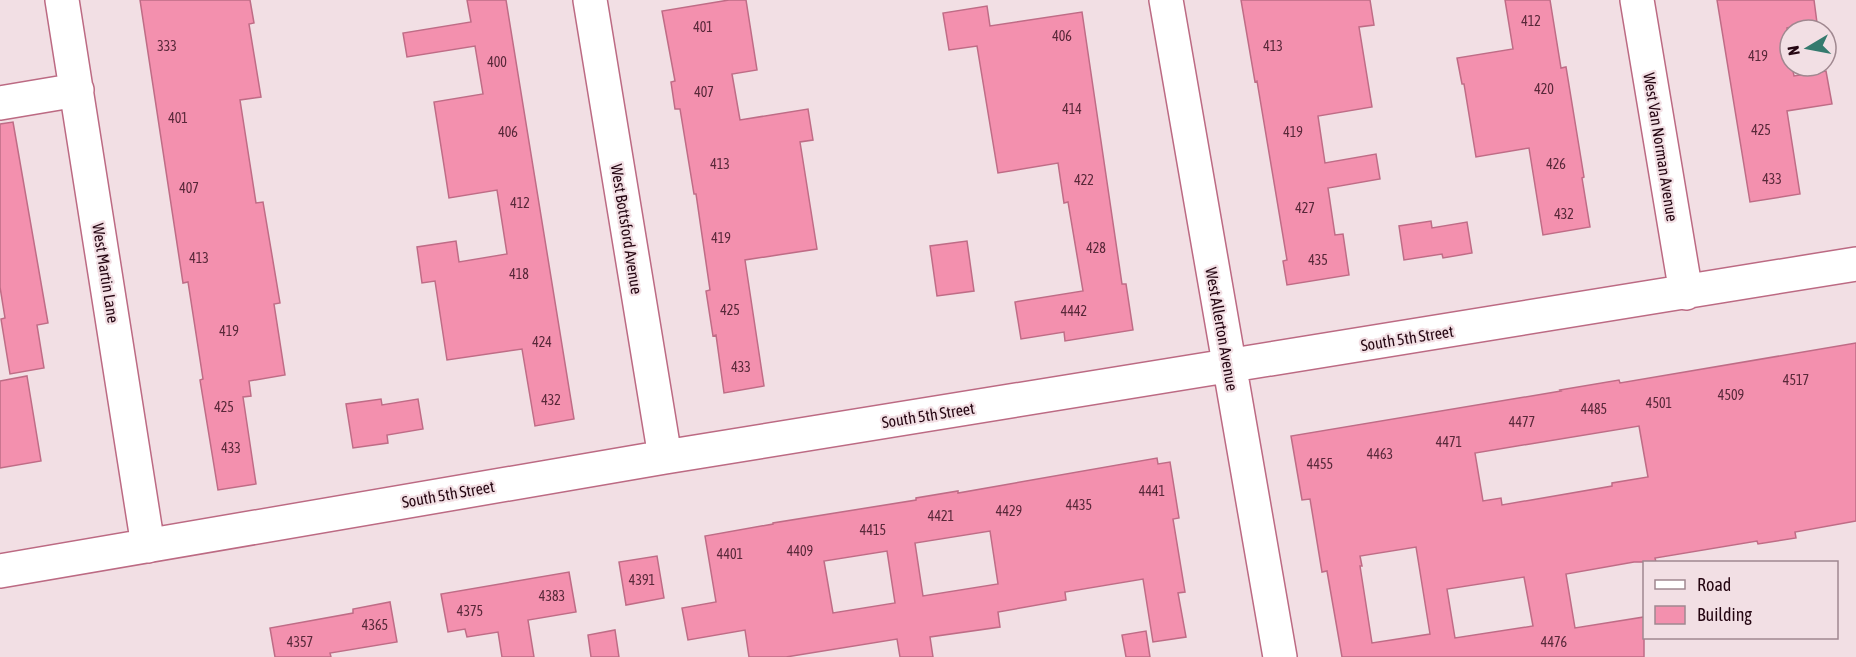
<svg xmlns="http://www.w3.org/2000/svg" width="1856" height="657" font-family="'Asap Condensed',sans-serif">
<style>
.building{fill:#f390ae;stroke:#bf6c86;stroke-width:1.5;fill-rule:evenodd}
.lines{fill:none;stroke-linecap:round;stroke-linejoin:round}
.minor-casing{stroke:#bc6a83;stroke-width:36}
.minor{stroke:#fff;stroke-width:33}
.labels{text-anchor:middle;dominant-baseline:central;stroke-width:4.5;stroke-linejoin:round;paint-order:stroke}
.number-label{font-size:14px;fill:#582839}
.street-label{font-size:16px;fill:#250612;stroke:#f2dfe4}
</style>
<rect width="100%" height="100%" fill="#f2dfe4"/>
<path class="building" d="M140 0H250L254 23 249 24 261 97 240 100 256 203 263 202 275 273 280 303 274 304 285 375 249 381 251 396 243 397 256 484 218 490 200 380 203 379 188 282 183 283Z
M467 0H506L574 419 535 426 522 349 447 360 435 281 422 283 417 247 456 241 459 262 507 254 497 190 449 198 445 172 434 102 483 94 475 46 407 57 403 33 471 22Z
M729 0H746L757 70 732 74 740 120 808 109 813 140 800 142 817 249 745 260 764 386 724 393 716 335 713 336 706 291 710 290 696 194H694L680 109H675L671 82 675 81 662 11Z
M1241 0H1370L1374 25 1359 27 1372 107 1318 116 1325 163 1376 154 1380 179 1328 188 1335 235 1343 234 1349 275 1287 285 1283 261 1287 260 1257 81 1255 82Z
M1505 0H1550L1561 68 1566 67 1584 177 1582 178 1590 227 1543 235 1529 148 1476 157 1464 84H1462L1457 58 1513 49Z
M1717 0H1814L1817 23 1787 28 1790 66H1792L1794 76 1826 71 1832 104 1787 111 1800 194 1750 202Z
M987 6 990 26 1082 12 1122 284H1126L1133 330 1065 341 1064 332 1021 339 1015 302 1083 291 1068 202 1064 203 1058 163 998 173 977 46 949 50 943 13Z
M13 122 48 323 37 325 44 368 10 374 1 319 5 318 0 287V124Z
M1431 221 1432 228 1467 222 1472 253 1443 258 1442 254 1404 260 1399 226Z
M967 241 974 291 937 296 930 246Z
M1856 343V521L1795 532 1796 538 1758 544 1757 541 1655 558 1656 562H1634L1566 574 1575 628 1644 617V657H1342L1327 571 1322 572 1310 499 1302 500 1291 436 1561 391 1560 390 1619 380 1620 383ZM1639 426 1648 477 1612 483V486L1502 505 1501 498 1483 501 1475 453ZM1416 547 1430 634 1372 643 1360 566H1362L1360 556ZM1524 577 1533 626 1455 638 1447 589Z
M27 376 41 461 0 468V381Z
M381 399 382 405 418 399 423 429 387 435 388 443 353 448 346 404Z
M1157 458 1158 464 1170 462 1179 518 1173 519 1185 592 1178 593 1186 637 1153 642 1143 579 1065 592 1066 600 998 612 1000 627 930 637 933 657H900L897 639 786 657H749L745 630 688 640 682 608 716 602 705 536 773 524V523L916 500V498L958 491V493ZM990 531 998 584 923 596 915 543ZM887 551 895 603 833 613 824 561Z
M657 556 664 598 626 605 619 562Z
M569 572 576 612 528 620 534 657H502L498 632 467 637 465 629 448 632 441 594Z
M390 602 397 642 330 653 331 657H275L270 628 353 613V609Z
M615 630 619 657H591L588 635Z
M1146 631 1150 657H1126L1122 635Z"/>
<g class="lines">
<g class="minor-casing">
<path id="minor" d="M62 0 148 546
M590 0 665 457
M1166 0 1280 657
M1637 0 1686 293
M0 103 77 90
M0 571 665 457 1856 264"/>
</g>
<use href="#minor" class="minor"/>
</g>
<g class="labels">
<g class="number-label">
<text x="1531" y="21">412</text>
<text x="703" y="27">401</text>
<text x="1062" y="36">406</text>
<text x="167" y="46">333</text>
<text x="1273" y="46">413</text>
<text x="1758" y="56">419</text>
<text x="497" y="62">400</text>
<text x="1544" y="89">420</text>
<text x="704" y="92">407</text>
<text x="1072" y="109">414</text>
<text x="178" y="118">401</text>
<text x="1761" y="130">425</text>
<text x="508" y="132">406</text>
<text x="1293" y="132">419</text>
<text x="720" y="164">413</text>
<text x="1556" y="164">426</text>
<text x="1772" y="179">433</text>
<text x="1084" y="180">422</text>
<text x="189" y="188">407</text>
<text x="520" y="203">412</text>
<text x="1305" y="208">427</text>
<text x="1564" y="214">432</text>
<text x="721" y="238">419</text>
<text x="1096" y="248">428</text>
<text x="199" y="258">413</text>
<text x="1318" y="260">435</text>
<text x="519" y="274">418</text>
<text x="730" y="310">425</text>
<text x="1074" y="311">4442</text>
<text x="229" y="331">419</text>
<text x="542" y="342">424</text>
<text x="741" y="367">433</text>
<text x="1796" y="380">4517</text>
<text x="1731" y="395">4509</text>
<text x="551" y="400">432</text>
<text x="1659" y="403">4501</text>
<text x="224" y="407">425</text>
<text x="1594" y="409">4485</text>
<text x="1522" y="422">4477</text>
<text x="1449" y="442">4471</text>
<text x="231" y="448">433</text>
<text x="1380" y="454">4463</text>
<text x="1320" y="464">4455</text>
<text x="1152" y="491">4441</text>
<text x="1079" y="505">4435</text>
<text x="1009" y="511">4429</text>
<text x="941" y="516">4421</text>
<text x="873" y="530">4415</text>
<text x="800" y="551">4409</text>
<text x="730" y="554">4401</text>
<text x="642" y="580">4391</text>
<text x="552" y="596">4383</text>
<text x="470" y="611">4375</text>
<text x="375" y="625">4365</text>
<text x="300" y="642">4357</text>
<text x="1554" y="642">4476</text>
</g>
<g class="street-label">
<text transform="translate(1661 147) rotate(81)">West Van Norman Avenue</text>
<text transform="translate(627 229) rotate(81)">West Bottsford Avenue</text>
<text transform="translate(106 273) rotate(81)">West Martin Lane</text>
<text transform="translate(1222 329) rotate(80)">West Allerton Avenue</text>
<text transform="translate(1407 338) rotate(-9)">South 5th Street</text>
<text transform="translate(928 415) rotate(-9)">South 5th Street</text>
<text transform="translate(448 494) rotate(-10)">South 5th Street</text>
</g>
</g>
<rect x="1643" y="561" width="195" height="78" fill="#f2dfe4" stroke="#a08890" stroke-width="1.5"/>
<rect x="1655" y="580" width="30" height="9" fill="#ffffff" stroke="#a08890" stroke-width="1.5"/>
<text x="1697" y="591" font-size="18" fill="#250612">Road</text>
<rect x="1655" y="606" width="30" height="18" fill="#f390ae" stroke="#a08890" stroke-width="1.5"/>
<text x="1697" y="621" font-size="18" fill="#250612">Building</text>
<g transform="translate(1808 48) rotate(260)"><circle r="28" fill="#f2dfe4" stroke="#a08890" stroke-width="1.5"/>
<path d="M0-4.5L10 22L0 15L-10 22Z" fill="#357a6e"/>
<text y="-9" font-size="16" font-weight="bold" text-anchor="middle" fill="#250612">N</text>
</g>
</svg>
